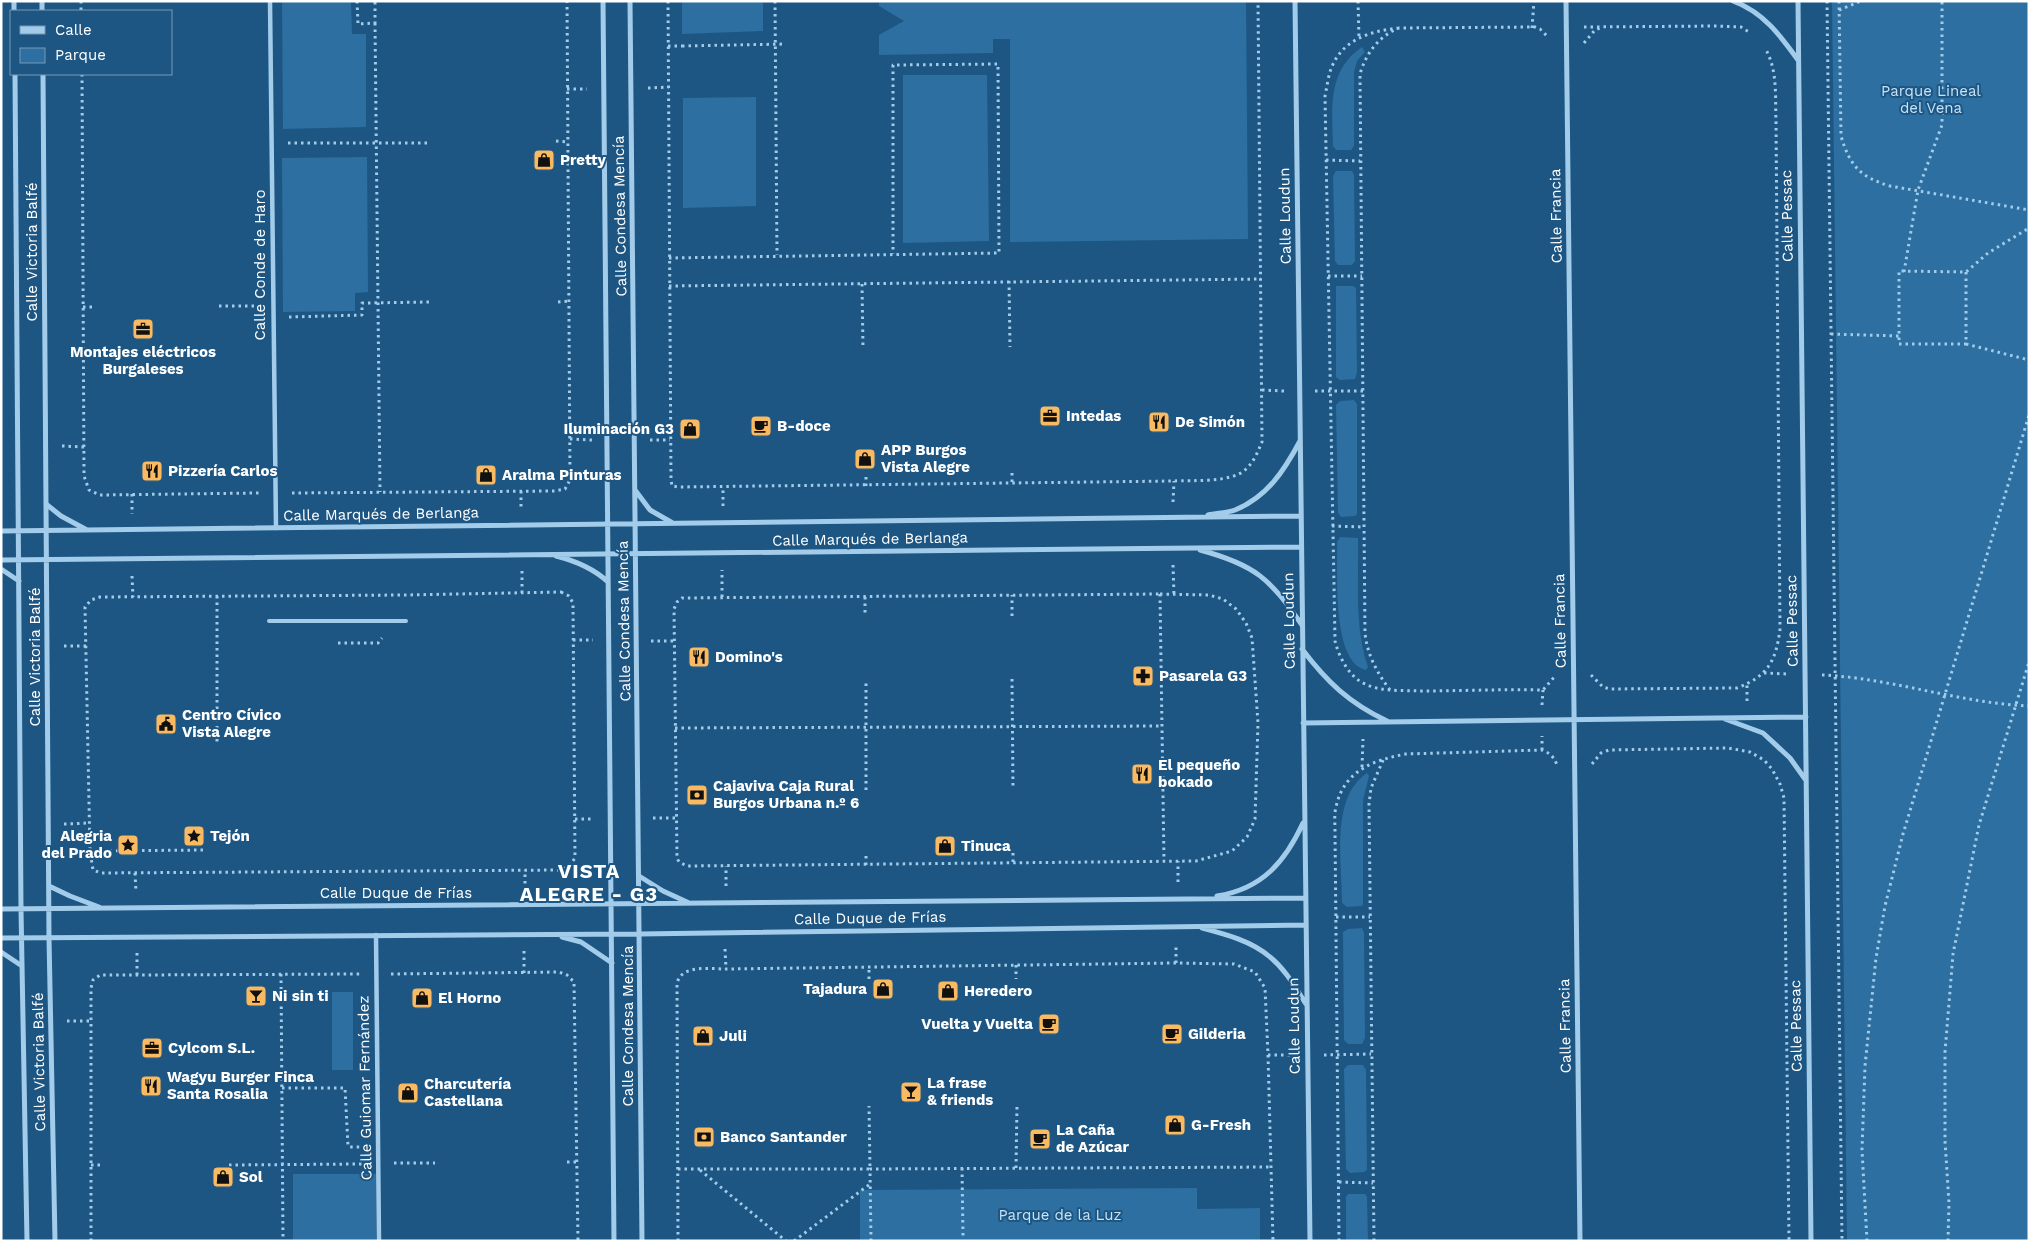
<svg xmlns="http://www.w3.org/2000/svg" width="2030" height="1242" font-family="'Work Sans',sans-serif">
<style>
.green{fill:#2c6fa0}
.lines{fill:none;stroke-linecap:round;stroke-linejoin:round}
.path{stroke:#a3ccea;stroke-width:3;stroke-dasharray:2.5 4;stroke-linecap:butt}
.service{stroke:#a3ccea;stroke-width:4}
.pedestrian{stroke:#a3ccea;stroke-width:4.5}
.minor{stroke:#a3ccea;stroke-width:5}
.path-bridge{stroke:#a3ccea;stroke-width:3;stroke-dasharray:2.5 4;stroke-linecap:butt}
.labels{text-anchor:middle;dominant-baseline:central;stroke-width:4;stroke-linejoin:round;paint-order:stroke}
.park-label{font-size:15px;fill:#c7e3f7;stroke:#1d5683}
.poi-label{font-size:15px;font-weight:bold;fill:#fff;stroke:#1d5683;text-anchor:start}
.street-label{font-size:15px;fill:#fff;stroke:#1d5683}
.district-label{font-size:20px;font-weight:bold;letter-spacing:1px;fill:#fff;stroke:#1d5683}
</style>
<rect width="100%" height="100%" fill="#1d5683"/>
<path class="green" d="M282 1H351L352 34H366V127L283 129Z
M682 1H763V31L682 34Z
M879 1H1246L1248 239 1010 242V39H993V53L879 55V35L904 21 879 6Z
M1832 1H2029V1241H1847Z
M1362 47 1365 52 1357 61 1354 72V146L1351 150H1336L1333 146C1332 108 1327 71 1362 47Z
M903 75H987L989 241 903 243Z
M756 97V206L683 208V98Z
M367 157 368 292 355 293V311L283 312 282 158Z
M1336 171H1352L1354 175 1355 261 1352 265H1338L1335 261 1333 176Z
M1336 286H1353L1356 288 1357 372 1355 379 1340 380 1336 377Z
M1354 400 1357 404V514L1355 516 1341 517 1338 513 1336 405 1340 401Z
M1340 537 1358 538C1359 581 1354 627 1368 667L1366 670C1331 663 1338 569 1337 542Z
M1367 773 1369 776 1363 800V904L1362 906 1347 907 1342 903C1342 864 1330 797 1367 773Z
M1362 928 1364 933 1365 1038 1362 1044H1348L1344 1040 1343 932 1348 929Z
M332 992H353V1070H332Z
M1348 1065H1363L1366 1070 1367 1170 1364 1172 1350 1173 1346 1169 1344 1069Z
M293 1174H376V1241H293Z
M1197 1188V1209L1260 1208V1241H860V1190Z
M1348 1194H1365L1367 1197 1368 1241H1346V1197Z"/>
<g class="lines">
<path class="path" d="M81 1V11
M357 1 358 24 375 23V1
M668 1 671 480 672 486 679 487 1174 481C1192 480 1233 483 1246 469 1254 462 1258 451 1262 442L1258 1
M775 1 777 255
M1358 1 1359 38
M1827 1 1842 1241
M1839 1 1841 136C1850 166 1860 177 1890 186L2029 210
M1839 10 1861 1
M375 23 380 492
M1584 27 1715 26 1741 27 1749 32
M1399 28C1371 31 1342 39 1331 69 1328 77 1327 87 1325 96L1335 641C1339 657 1349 677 1365 684 1382 692 1401 690 1419 691 1460 691 1501 689 1543 690L1556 675
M1532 28 1534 1
M1584 43 1595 30 1602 27
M668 46H682
M82 74 84 476 89 490 100 495 259 493
M648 88 669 87
M567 89H587
M556 141 568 142
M288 143H429
M1326 160 1360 161
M669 258 999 253 998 64 893 65V254
M1904 272 1918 190 1942 125V1
M1966 272V344H1899V271L1966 272 1988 253 2029 228
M1328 276H1362
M1009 281 1010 347
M862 284 863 348
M669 286 1261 279
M558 302 570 301
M219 306H258
M83 307H94
M289 317 362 315V303L431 302
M1831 334 1899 336
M1966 344 2029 360
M1262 390 1284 391
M1315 391H1363
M570 439 592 440
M650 440H670
M62 446 84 447
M1012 473V484
M866 486V475
M521 491V510
M292 493 555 491 565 489 570 480 567 1
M132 494V514
M1173 502 1174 481
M723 506V487
M1332 526 1364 527
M1173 565 1174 595
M522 571V593
M132 576 133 597
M561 592 569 596 573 603 575 858 569 866 561 870 101 873 93 870 90 851 85 607 91 600 100 597 406 595Z
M1160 594 1209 595 1223 599 1236 609 1246 623 1252 638 1258 723 1255 819 1247 837 1232 851 1196 861 687 866 679 862 677 858 674 609 677 602 682 598Z
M1160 594 1164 861
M217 596V744
M722 597V570
M865 597V616
M1012 616V595
M573 640H593
M651 641H675
M338 643H378L382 638
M64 646H86
M1764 673 1788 674
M1591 675 1603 687 1610 689 1737 688C1768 676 1776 661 1780 629L1776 122C1775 97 1778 70 1765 48
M1822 675C1891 678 1959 703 2029 706
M1012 679 1013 789
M1390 690C1377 673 1367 654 1365 633L1360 74C1366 53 1379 36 1399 28L1535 27 1540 29 1548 37
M1747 701V684
M1542 705 1543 690
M675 728 1162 726
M1542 750V736
M1592 764 1601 753 1609 750 1728 748 1750 752 1764 760 1772 769 1780 784 1784 798 1789 1241
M1362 767 1363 739
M866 790V680
M653 818H676
M575 819H594
M64 824 89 823
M90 851 205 850
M1013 853V864
M866 865V853
M135 873 136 892
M1178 882V861
M726 886V866
M525 890V870
M1336 917H1370
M725 949 726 969
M137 953V975
M1176 963V944
M1016 965V979
M524 973V951
M281 974 283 1241
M391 974 559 972 567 975 574 982 578 1241
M869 979V967
M67 1021H91
M1268 1055H1293
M1324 1055 1371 1054
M282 1088H345L348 1146 350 1147H363
M567 1162H578
M394 1163H435
M91 1165H102
M229 1165 362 1164
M962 1168 963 1236
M1016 1168 1017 1105
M678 1169H870L869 1106
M700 1170 786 1241
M1339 1182 1373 1183
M91 1241V988L93 980 100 975H137L360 974
M678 1241 677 984C680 964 711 969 726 969L1176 963 1234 964 1255 972 1265 988 1268 1055 1273 1241
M794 1241 870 1184
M871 1241 870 1169 1272 1167
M1339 1241 1335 831C1335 823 1334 814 1336 807 1344 770 1374 760 1406 754L1542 750C1550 753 1554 757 1557 765
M1374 1241 1369 804 1371 788 1384 758
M1867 1241 1862 1150 1865 1066 1876 958 1885 906 1903 834 2029 415
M1948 1241 1949 1203 1945 1141V1052L1953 954 1979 825 2029 662"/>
<path class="service" d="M269 621H406"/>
<path class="pedestrian" d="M270 1 276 528
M376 935 379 1241"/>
<path class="minor" d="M14 1V11
M42 1V11
M603 1 614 1241
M630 1 642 1241
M1295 1 1310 1241
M1566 1 1580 1241
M1733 1C1763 12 1780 35 1798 60
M1798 1 1811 1241
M15 74 21 909 27 1241
M43 74 49 938 55 1241
M635 490 650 510 671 522
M46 504 61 516 87 530
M1208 515C1217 513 1227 513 1235 510 1267 497 1284 471 1300 441
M1 531 1301 516
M1200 550C1256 565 1270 579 1302 625
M556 556C576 561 593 568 608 582
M1 560 1301 547
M1 569 19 581
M1302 649C1327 682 1349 703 1387 721
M1725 719 1763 733 1790 758 1805 779
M1303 723 1806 717
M639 876 663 891 687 902
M49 886 70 896 99 907
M1217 896C1262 889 1285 862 1303 823
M1 909 1305 898
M1202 928C1225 934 1252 941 1270 957 1285 969 1295 987 1306 1004
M562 937 581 942 612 963
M1 938 639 934 1306 925
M1 952 22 966"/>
<path class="path-bridge" d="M682 46 786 44"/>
</g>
<defs>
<g id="shop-square" transform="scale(1.125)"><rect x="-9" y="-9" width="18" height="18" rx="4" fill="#faba61" stroke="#1d5683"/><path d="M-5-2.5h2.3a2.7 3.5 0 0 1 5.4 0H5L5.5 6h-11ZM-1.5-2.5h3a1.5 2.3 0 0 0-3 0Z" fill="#111"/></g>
<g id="office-square" transform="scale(1.125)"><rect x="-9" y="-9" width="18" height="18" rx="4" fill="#faba61" stroke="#1d5683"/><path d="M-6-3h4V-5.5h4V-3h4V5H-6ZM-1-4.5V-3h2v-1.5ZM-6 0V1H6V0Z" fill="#111"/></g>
<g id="restaurant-square" transform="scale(1.125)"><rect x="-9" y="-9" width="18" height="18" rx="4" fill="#faba61" stroke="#1d5683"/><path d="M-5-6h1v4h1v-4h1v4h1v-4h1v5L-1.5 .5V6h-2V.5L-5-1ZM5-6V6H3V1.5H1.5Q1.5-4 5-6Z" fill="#111"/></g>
<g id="cafe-square" transform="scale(1.125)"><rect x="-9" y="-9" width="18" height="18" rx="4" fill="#faba61" stroke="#1d5683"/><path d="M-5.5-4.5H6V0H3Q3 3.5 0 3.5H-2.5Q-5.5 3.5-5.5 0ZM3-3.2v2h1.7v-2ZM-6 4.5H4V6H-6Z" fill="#111"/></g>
<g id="pharmacy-square" transform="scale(1.125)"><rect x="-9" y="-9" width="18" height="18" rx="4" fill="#faba61" stroke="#1d5683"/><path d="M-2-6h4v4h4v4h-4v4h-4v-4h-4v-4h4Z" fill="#111"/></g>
<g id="civic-square" transform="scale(1.125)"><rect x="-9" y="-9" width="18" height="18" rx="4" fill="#faba61" stroke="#1d5683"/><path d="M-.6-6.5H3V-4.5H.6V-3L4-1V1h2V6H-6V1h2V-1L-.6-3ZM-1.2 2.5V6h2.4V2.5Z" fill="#111"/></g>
<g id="bank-square" transform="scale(1.125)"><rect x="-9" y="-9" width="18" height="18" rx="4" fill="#faba61" stroke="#1d5683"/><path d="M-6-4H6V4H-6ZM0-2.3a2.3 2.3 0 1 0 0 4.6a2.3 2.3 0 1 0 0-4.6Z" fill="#111"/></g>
<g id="sight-square" transform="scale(1.125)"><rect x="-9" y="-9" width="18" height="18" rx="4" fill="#faba61" stroke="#1d5683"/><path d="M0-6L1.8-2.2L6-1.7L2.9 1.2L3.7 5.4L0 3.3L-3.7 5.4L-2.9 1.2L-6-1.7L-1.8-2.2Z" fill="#111"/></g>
<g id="bar-square" transform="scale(1.125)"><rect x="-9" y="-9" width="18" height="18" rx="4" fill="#faba61" stroke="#1d5683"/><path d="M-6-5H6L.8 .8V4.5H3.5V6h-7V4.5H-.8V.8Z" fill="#111"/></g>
</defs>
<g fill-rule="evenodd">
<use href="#shop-square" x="544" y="160"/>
<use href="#office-square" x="143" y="329"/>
<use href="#office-square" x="1050" y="416"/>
<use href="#restaurant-square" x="1159" y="422"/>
<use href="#cafe-square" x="761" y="426"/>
<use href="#shop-square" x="690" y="429"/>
<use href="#shop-square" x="865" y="459"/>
<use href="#restaurant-square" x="152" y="471"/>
<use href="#shop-square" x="486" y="475"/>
<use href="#restaurant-square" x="699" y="657"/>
<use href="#pharmacy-square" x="1143" y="676"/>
<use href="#civic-square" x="166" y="724"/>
<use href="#restaurant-square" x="1142" y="774"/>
<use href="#bank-square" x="697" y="795"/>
<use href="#sight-square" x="194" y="836"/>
<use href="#sight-square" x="128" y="845"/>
<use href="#shop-square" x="945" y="846"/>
<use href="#shop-square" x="883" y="989"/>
<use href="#shop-square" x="948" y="991"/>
<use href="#bar-square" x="256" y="996"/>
<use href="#shop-square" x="422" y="998"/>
<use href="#cafe-square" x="1049" y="1024"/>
<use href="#cafe-square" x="1172" y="1034"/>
<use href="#shop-square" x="703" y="1036"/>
<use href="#office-square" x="152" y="1048"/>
<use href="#restaurant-square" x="151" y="1086"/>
<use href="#bar-square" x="911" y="1092"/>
<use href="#shop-square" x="408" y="1093"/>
<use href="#shop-square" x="1175" y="1125"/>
<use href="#bank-square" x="704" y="1137"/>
<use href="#cafe-square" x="1040" y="1139"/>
<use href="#shop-square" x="223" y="1177"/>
</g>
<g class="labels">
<g class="park-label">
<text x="1931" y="91">Parque Lineal<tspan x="1931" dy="17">del Vena</tspan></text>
<text x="1060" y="1215">Parque de la Luz</text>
</g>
<g class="poi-label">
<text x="560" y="160">Pretty</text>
<text x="143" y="352" text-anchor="middle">Montajes eléctricos<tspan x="143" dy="17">Burgaleses</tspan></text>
<text x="1066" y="416">Intedas</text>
<text x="1175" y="422">De Simón</text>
<text x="777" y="426">B-doce</text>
<text x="674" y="429" text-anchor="end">Iluminación G3</text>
<text x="881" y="450">APP Burgos<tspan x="881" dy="17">Vista Alegre</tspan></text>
<text x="168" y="471">Pizzería Carlos</text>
<text x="502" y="475">Aralma Pinturas</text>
<text x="715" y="657">Domino's</text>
<text x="1159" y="676">Pasarela G3</text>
<text x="182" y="715">Centro Cívico<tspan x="182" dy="17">Vista Alegre</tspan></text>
<text x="1158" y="765">El pequeño<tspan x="1158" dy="17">bokado</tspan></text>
<text x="713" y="786">Cajaviva Caja Rural<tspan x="713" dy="17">Burgos Urbana n.º 6</tspan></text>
<text x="112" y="836" text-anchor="end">Alegria<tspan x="112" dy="17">del Prado</tspan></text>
<text x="210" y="836">Tejón</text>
<text x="961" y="846">Tinuca</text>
<text x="867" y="989" text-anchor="end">Tajadura</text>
<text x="964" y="991">Heredero</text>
<text x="272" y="996">Ni sin ti</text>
<text x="438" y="998">El Horno</text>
<text x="1033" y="1024" text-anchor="end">Vuelta y Vuelta</text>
<text x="1188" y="1034">Gilderia</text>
<text x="719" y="1036">Juli</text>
<text x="168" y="1048">Cylcom S.L.</text>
<text x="167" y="1077">Wagyu Burger Finca<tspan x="167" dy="17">Santa Rosalia</tspan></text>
<text x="927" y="1083">La frase<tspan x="927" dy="17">&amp; friends</tspan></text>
<text x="424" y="1084">Charcutería<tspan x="424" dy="17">Castellana</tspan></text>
<text x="1191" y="1125">G-Fresh</text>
<text x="1056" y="1130">La Caña<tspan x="1056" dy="17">de Azúcar</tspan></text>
<text x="720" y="1137">Banco Santander</text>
<text x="239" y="1177">Sol</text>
</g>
<g class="street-label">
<text transform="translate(620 216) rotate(-91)">Calle Condesa Mencía</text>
<text transform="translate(1285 216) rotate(-91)">Calle Loudun</text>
<text transform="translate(1556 216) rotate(-91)">Calle Francia</text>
<text transform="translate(1787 216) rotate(-91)">Calle Pessac</text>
<text transform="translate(32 252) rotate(-90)">Calle Victoria Balfé</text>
<text transform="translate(260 265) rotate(-90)">Calle Conde de Haro</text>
<text transform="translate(381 514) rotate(-1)">Calle Marqués de Berlanga</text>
<text transform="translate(870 539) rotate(-1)">Calle Marqués de Berlanga</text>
<text transform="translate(624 621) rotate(-91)">Calle Condesa Mencía</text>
<text transform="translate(1289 621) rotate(-91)">Calle Loudun</text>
<text transform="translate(1560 621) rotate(-91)">Calle Francia</text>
<text transform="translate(1792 621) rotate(-91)">Calle Pessac</text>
<text transform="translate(35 657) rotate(-90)">Calle Victoria Balfé</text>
<text x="396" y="893">Calle Duque de Frías</text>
<text transform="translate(870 918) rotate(-1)">Calle Duque de Frías</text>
<text transform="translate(628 1026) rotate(-90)">Calle Condesa Mencía</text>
<text transform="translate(1294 1026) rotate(-91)">Calle Loudun</text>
<text transform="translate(1565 1026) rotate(-91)">Calle Francia</text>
<text transform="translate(1796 1026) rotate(-91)">Calle Pessac</text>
<text transform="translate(39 1062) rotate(-91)">Calle Victoria Balfé</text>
<text transform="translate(365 1088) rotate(-91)">Calle Guiomar Fernández</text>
</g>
<g class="district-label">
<text x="589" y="871">VISTA<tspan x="589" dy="23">ALEGRE - G3</tspan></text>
</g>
</g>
<rect width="2030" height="1242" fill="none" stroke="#ffffff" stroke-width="5"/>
<rect x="10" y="10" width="162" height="65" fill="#1d5683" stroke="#779ab5"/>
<rect x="20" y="26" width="25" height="8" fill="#a3ccea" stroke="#779ab5"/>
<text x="55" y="35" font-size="15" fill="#ffffff">Calle</text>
<rect x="20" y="48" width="25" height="15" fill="#2c6fa0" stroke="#779ab5"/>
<text x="55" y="60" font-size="15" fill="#ffffff">Parque</text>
</svg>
